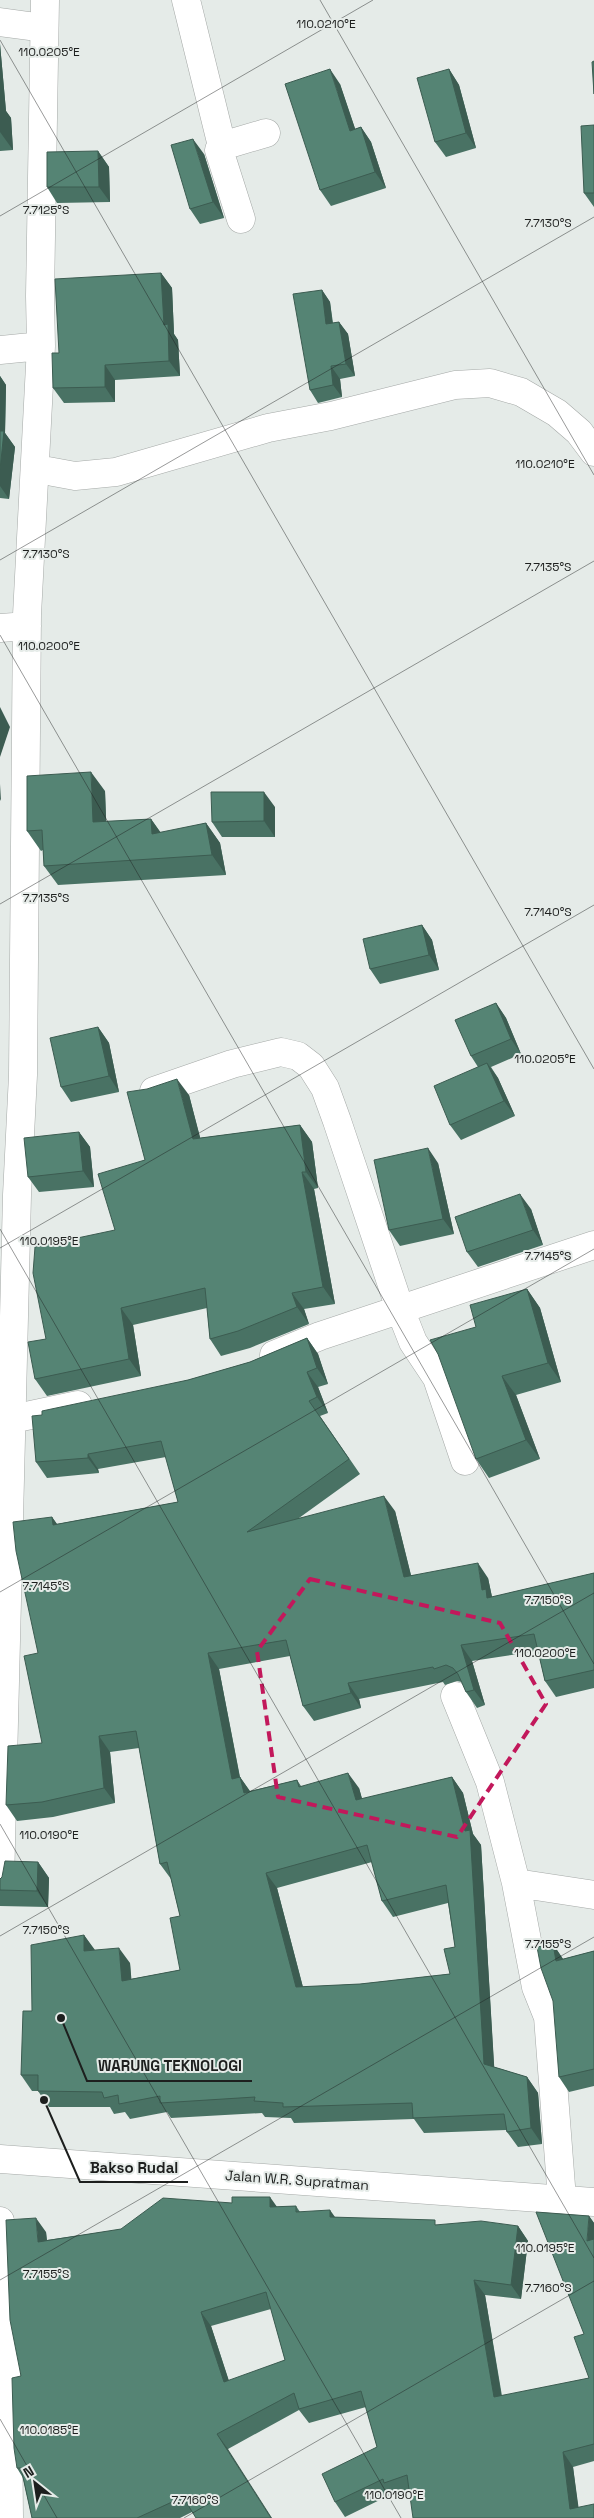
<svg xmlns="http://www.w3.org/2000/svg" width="594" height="2518" font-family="'Space Grotesk',sans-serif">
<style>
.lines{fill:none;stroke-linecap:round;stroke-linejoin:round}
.minor-casing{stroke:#a5a9a7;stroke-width:29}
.primary-casing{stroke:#a5a9a7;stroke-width:29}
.minor{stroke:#fff;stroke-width:28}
.primary{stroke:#fff;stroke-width:28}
.wall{fill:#497264;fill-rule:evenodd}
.shaded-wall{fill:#3c5c51}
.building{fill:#558474;stroke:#3c5c51;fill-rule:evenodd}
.marked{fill:none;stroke:#c2185b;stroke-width:4;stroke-dasharray:10 6;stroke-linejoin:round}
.ticks{fill:none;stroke:#1d1f1e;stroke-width:1;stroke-opacity:0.45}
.labels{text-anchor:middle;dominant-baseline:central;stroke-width:4;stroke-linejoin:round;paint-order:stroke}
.street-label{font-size:14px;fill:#1d1f1e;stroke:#e5ebe8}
.ticks-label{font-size:12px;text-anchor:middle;fill:#1d1f1e;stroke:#e5ebe8;stroke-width:4;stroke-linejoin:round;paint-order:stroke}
.leader{fill:none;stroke:#1d1f1e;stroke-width:2}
.callout-dot{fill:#1d1f1e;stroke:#e5ebe8;stroke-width:2}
.callout-label{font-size:15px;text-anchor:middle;font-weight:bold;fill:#1d1f1e;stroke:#e5ebe8;stroke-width:4;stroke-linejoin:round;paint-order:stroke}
</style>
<rect width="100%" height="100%" fill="#e5ebe8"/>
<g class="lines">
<g class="minor-casing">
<path id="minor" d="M186 0 222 146 219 150 241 219
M0 22 44 28
M222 146 266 133
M0 350 41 346
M37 469 75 476 116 472 268 428 331 416 455 385 490 383 521 392 557 413 579 432 594 452
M0 628 27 626
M154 1091 232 1064 281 1052 298 1056 311 1066 325 1088 337 1121 400 1309 413 1342 437 1378 465 1461
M274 1355 320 1336 594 1245
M12 1419 78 1405
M455 1696 490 1782 516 1883 536 1987 548 2017 562 2199
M516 1883 594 1895
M0 1884 17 1195 23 1075 27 615 41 346 40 296 45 0
M0 2221 8 2421 9 2518"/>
</g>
<g class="primary-casing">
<path id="primary" d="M0 2159 594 2202"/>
</g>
<use href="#minor" class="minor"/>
<use href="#primary" class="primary"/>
</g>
<path class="wall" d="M0 44 6 111 11 118 13 150 0 151Z
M449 69 459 85 476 148 446 157 435 142Z
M340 84 355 129 361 127 371 142 386 188 331 206 320 190Z
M594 125V207L584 193Z
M98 151 109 167 110 202 57 203 47 187Z
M204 154 224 218 200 224 190 209Z
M161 273 172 288 174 334 178 340 180 376 115 380V402L64 403 53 388 59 353Z
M322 290 330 302 333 323 339 322 348 334 355 376 340 379 342 397 318 403 310 390Z
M0 376 6 385 5 433 15 447 9 499 0 498Z
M105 791 106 822 151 819 161 833 206 823 220 843 226 875 58 885 44 866 43 850 41 851 27 831Z
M275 807V837H222L212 822Z
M422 925 432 940 439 970 380 984 370 969Z
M496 1003 506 1018 521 1054 491 1067 498 1078 515 1116 461 1140 450 1125 478 1067 471 1056Z
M98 1027 109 1043 119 1092 71 1102 61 1087Z
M189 1095 200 1138 300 1125 312 1142 318 1188 314 1189 335 1304 304 1309 309 1324 250 1348 221 1356 210 1339 207 1308 133 1325 141 1376 47 1396 35 1379 46 1339 115 1230 145 1160Z
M79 1132 90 1147 94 1187 39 1192 28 1177Z
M438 1163 454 1234 400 1246 389 1230Z
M531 1209 543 1245 478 1267 467 1252Z
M527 1289 540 1308 561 1382 516 1395 540 1459 489 1478 476 1459V1327Z
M307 1338 318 1354 328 1384 318 1387 328 1413 320 1416 360 1474 299 1518 395 1511 411 1575 488 1578 492 1597 594 1573V1688L556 1697 545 1681 538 1651 472 1661 485 1705 477 1708 466 1692 462 1682 457 1681 445 1685 443 1682 359 1699 361 1708 314 1721 303 1706 290 1656 219 1669 240 1777 250 1791 297 1780 301 1786 359 1788 362 1799 452 1777 463 1793 473 1834 481 1845 494 2067 527 2077 538 2093 542 2144 518 2147 507 2132 506 2130 424 2133 414 2119 294 2123 291 2118 265 2117 262 2113 171 2118 167 2112 130 2119 125 2112 114 2114 110 2107H49L38 2091H32L21 2075 32 2011 84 1935 94 1950 130 1963 131 1979 180 1970V1916L171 1879 160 1864 139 1748 110 1752 115 1803 53 1817 17 1821 6 1805 42 1743 38 1653 52 1517 57 1524 178 1502 166 1457 98 1469 99 1473 47 1478 36 1462 42 1415 188 1380 250 1362ZM372 1862 382 1901 393 1917 448 1903 455 1947 450 1974 360 1984 303 1987 277 1888Z
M38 1862 49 1878 48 1907 0 1906V1879Z
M553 1944 563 1959 594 1951V2086L569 2092 559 2077Z
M296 2206 300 2212 334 2217 438 2225 518 2226 528 2241 521 2299 485 2295 502 2396 589 2378 584 2334 589 2216 594 2223V2461L573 2467 578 2507 594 2518 409 2492 394 2497 392 2494 345 2517 335 2502 377 2447 366 2407 309 2423 299 2410 228 2449 192 2512 180 2518H32L23 2478 17 2468 21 2376 46 2232 47 2240 277 2207ZM271 2309 285 2360 229 2381 211 2326Z"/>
<path class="shaded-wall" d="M0 44 6 111 11 118 13 150 0 132Z
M330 69 340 84 361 146 350 131Z
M449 69 459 85 476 148 466 133Z
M361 127 371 142 386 188 375 172Z
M193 139 204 154 224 218 213 202Z
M98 151 109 167 110 202 99 187Z
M161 273 172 288 174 334 178 340 180 376 169 361 164 325Z
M322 290 330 302 334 336 326 324Z
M339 322 348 334 355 376 346 364Z
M105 365 115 380V402L105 387Z
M331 366 340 379 342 397 333 385Z
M0 376 6 385 5 433 15 447 9 499 0 486Z
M0 707 10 727 0 757Z
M91 772 105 791 107 842 93 822Z
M0 784 1 801 0 799Z
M264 792 275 807V837L264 821Z
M151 819 165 839 152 834Z
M206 823 220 843 226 875 212 855Z
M422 925 432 940 439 970 429 955Z
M496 1003 506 1018 521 1054 511 1039Z
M98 1027 109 1043 119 1092 109 1076Z
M487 1063 498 1078 515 1116 504 1101Z
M177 1079 189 1095 205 1156 193 1139Z
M300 1125 312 1142 318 1188 306 1172Z
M79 1132 90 1147 94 1187 83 1171Z
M428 1148 438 1163 454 1234 443 1219Z
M302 1172 314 1189 335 1304 323 1287Z
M520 1194 531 1209 543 1245 533 1230Z
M527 1289 540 1308 561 1382 548 1363Z
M292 1293 304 1309 309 1324 297 1307Z
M121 1308 133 1325 141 1376 129 1359Z
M307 1338 318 1354 328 1384 317 1368Z
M307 1372 318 1387 328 1413 317 1397Z
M502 1376 516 1395 540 1459 526 1440Z
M88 1454 98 1469 99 1473 88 1458Z
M384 1496 395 1511 415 1592 404 1577Z
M52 1517 63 1533 53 1525Z
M478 1563 488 1578 492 1597 498 1614 482 1590Z
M461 1645 472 1661 485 1705 474 1690Z
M208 1653 219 1669 243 1794 232 1779Z
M348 1683 359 1699 361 1708 351 1693Z
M99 1736 110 1752 115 1803 104 1788Z
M348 1773 359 1788 367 1816 356 1800Z
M240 1777 251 1793H244Z
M452 1777 463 1793 473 1834 481 1845 495 2080 484 2064 465 1831Z
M38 1862 49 1878 48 1907 37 1891Z
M266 1873 277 1888 307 2003 296 1987Z
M84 1935 95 1950 84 1951Z
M553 1944 563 1959 567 1976 556 1961Z
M119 1948 130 1963 133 1997 122 1981Z
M527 2077 538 2093 542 2144 531 2128Z
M270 2197 280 2211 270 2207Z
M330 2210 340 2224 330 2217Z
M589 2216 594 2223V2250L587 2241Z
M36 2218 46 2232 48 2256 38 2242Z
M518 2226 528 2241 521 2299 511 2285Z
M474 2280 485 2295 504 2412 494 2397Z
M201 2312 211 2326 234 2397 224 2382Z
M217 2434 228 2449 272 2518H271Z
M563 2452 573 2467 580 2518 570 2509Z"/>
<path class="building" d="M594 61V94L592 62Z
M330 69 350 131 361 127 375 172 320 190 285 84Z
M449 69 466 133 435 142 417 78Z
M594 125V193H584L581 126Z
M193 139 213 202 190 209 171 145Z
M98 151 99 187H47V152Z
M161 273 164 325 168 324 169 361 105 365V387L53 388 52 353H59L55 279Z
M322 290 326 324 339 322 346 364 331 366 333 385 310 390 293 294Z
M0 431H4L0 470Z
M91 772 93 822 151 819 152 834 206 823 212 855 44 866 42 830 27 831V776Z
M211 792H264V821L212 822Z
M422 925 429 955 370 969 363 939Z
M496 1003 511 1039 471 1056 455 1020Z
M98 1027 109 1076 61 1087 50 1038Z
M487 1063 504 1101 450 1125 434 1086Z
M177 1079 193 1139 300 1125 306 1172H302L323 1287 292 1293 297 1307 238 1331 210 1339 205 1288 121 1308 129 1359 35 1379 28 1342 46 1339 33 1273 35 1247 115 1230 98 1174 145 1160 127 1092 147 1089Z
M79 1132 83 1171 28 1177 24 1138Z
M428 1148 443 1219 389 1230 374 1160Z
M520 1194 533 1230 467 1252 455 1217Z
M527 1289 548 1363 502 1376 526 1440 476 1459 438 1354 430 1340 476 1327 470 1305Z
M307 1338 317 1368 307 1372 317 1397 309 1401 349 1459 247 1532 384 1496 404 1577 478 1563 482 1590 486 1589 487 1598 594 1573V1670L545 1681 534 1634 461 1645 474 1690 466 1692 458 1674 453 1668 446 1665 434 1669 433 1667 348 1683 351 1693 303 1706 286 1640 208 1653 232 1779 240 1777 244 1793 297 1780 299 1787 348 1773 356 1800 452 1777 465 1831 470 1830 484 2064 527 2077 531 2128 507 2132 504 2114 413 2118 412 2103 283 2107V2103L254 2101 255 2097 160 2103V2096L119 2104 118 2095 104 2098 102 2092 38 2091V2075H21L23 2011H32L31 1945 84 1935V1951L119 1948 122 1981 180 1970 170 1918 180 1916 167 1862 160 1864 136 1731 99 1736 104 1788 42 1802 6 1805 8 1746 42 1743 24 1656 38 1653 16 1551 13 1522 52 1517 53 1525 178 1502 161 1441 88 1454V1458L36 1462 32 1416 42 1415V1411L188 1380 250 1362ZM367 1845 382 1901 446 1885 455 1947 444 1949 450 1974 360 1984 296 1987 266 1873Z
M5 1861 38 1862 37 1891 0 1890V1879L2 1877Z
M553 1944 556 1961 594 1951V2069L559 2077 553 2001 541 1968 537 1947Z
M232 2197H270V2207L296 2206V2212L330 2210V2217L435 2220V2225L481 2221 518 2226 511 2285 474 2280 494 2397 589 2378 574 2337 584 2334 536 2212 589 2216 587 2241 594 2239V2444L563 2452 570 2509 594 2504V2518H413L407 2475 384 2483 383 2479 335 2502 322 2474 377 2447 361 2391 299 2409 294 2393 217 2434 271 2518H196L183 2497 137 2518H32L21 2468H17L14 2448 12 2378 21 2376 10 2320 6 2220 36 2218 38 2242 121 2229 163 2198 232 2203ZM266 2292 285 2360 224 2382 201 2312Z"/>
<path class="marked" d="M310 1579 500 1623 546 1704 457 1837 278 1797 257 1651Z"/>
<path class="ticks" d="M320 0 594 475M0 40 594 1069M0 216 373 0M0 560 594 217M0 635 594 1664M0 904 594 561M0 1229 594 2258M0 1248 594 905M0 1592 594 1249M0 1824 401 2518M0 1936 594 1593M0 2280 594 1937M0 2419 57 2518M184 2518 594 2281"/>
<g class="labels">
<g class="street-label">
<text transform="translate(297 2180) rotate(4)">Jalan W.R. Supratman</text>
</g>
</g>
<g class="ticks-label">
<text x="326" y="28">110.0210°E</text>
<text x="49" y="56">110.0205°E</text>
<text x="46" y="214">7.7125°S</text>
<text x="548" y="227">7.7130°S</text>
<text x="545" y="468">110.0210°E</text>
<text x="46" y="558">7.7130°S</text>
<text x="548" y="571">7.7135°S</text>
<text x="49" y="650">110.0200°E</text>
<text x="46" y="902">7.7135°S</text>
<text x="548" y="916">7.7140°S</text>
<text x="545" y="1063">110.0205°E</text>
<text x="49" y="1245">110.0195°E</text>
<text x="548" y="1260">7.7145°S</text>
<text x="46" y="1590">7.7145°S</text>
<text x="548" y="1604">7.7150°S</text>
<text x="545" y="1657">110.0200°E</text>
<text x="49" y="1839">110.0190°E</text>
<text x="46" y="1934">7.7150°S</text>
<text x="548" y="1948">7.7155°S</text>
<text x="545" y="2252">110.0195°E</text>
<text x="46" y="2278">7.7155°S</text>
<text x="548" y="2292">7.7160°S</text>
<text x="49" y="2434">110.0185°E</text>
<text x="394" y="2499">110.0190°E</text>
<text x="195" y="2504">7.7160°S</text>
</g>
<path class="leader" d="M61 2018L87 2081H252M44 2100L80 2182H188"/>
<g class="callout-dot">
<circle cx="61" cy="2018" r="5"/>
<circle cx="44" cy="2100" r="5"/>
</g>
<g class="callout-label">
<text x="170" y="2071">WARUNG TEKNOLOGI</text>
<text x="134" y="2173">Bakso Rudal</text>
</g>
<g transform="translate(35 2483) rotate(330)" stroke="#e5ebe8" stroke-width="4" paint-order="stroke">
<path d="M0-4L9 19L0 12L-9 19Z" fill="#1d1f1e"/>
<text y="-8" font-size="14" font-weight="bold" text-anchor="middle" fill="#1d1f1e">N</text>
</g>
</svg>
